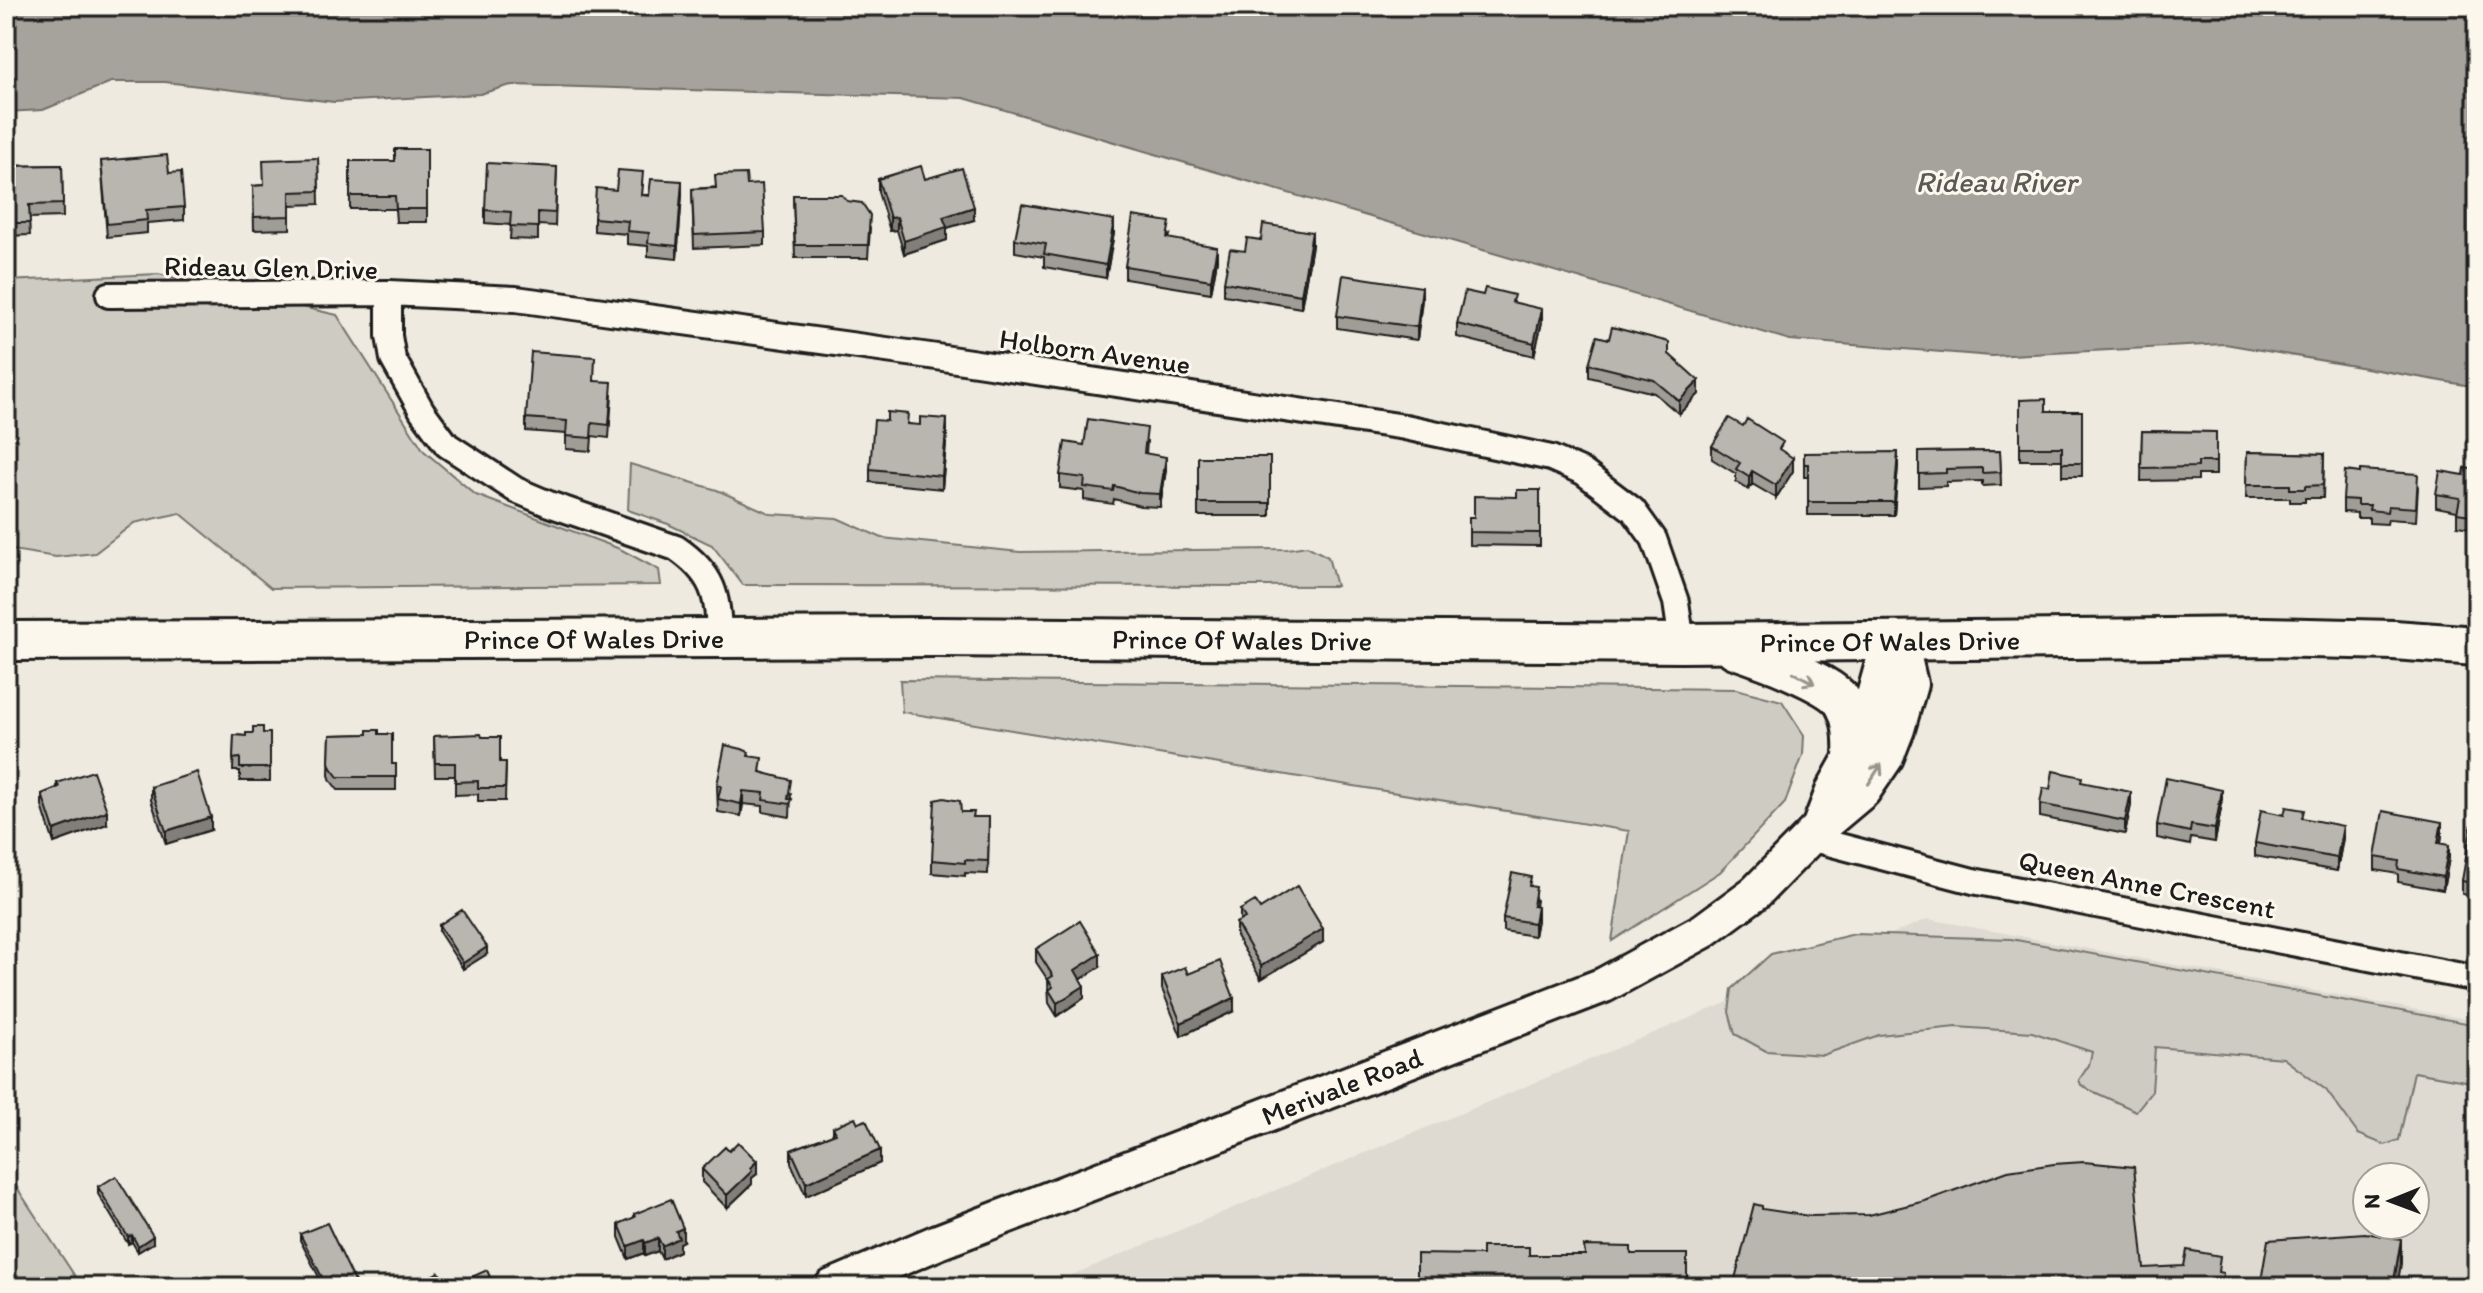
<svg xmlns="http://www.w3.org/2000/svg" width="2483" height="1293" font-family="Itim,sans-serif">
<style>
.built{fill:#dedad1;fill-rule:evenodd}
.green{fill:#ceccc2;stroke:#75746f;stroke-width:2}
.water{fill:#a6a39d;stroke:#6f6d69;stroke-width:2}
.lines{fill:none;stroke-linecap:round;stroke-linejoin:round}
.minor-casing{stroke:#1c1c1c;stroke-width:30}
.secondary-casing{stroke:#1c1c1c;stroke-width:40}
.primary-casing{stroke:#1c1c1c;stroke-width:44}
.minor{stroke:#fbf7ec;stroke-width:24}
.secondary{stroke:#fbf7ec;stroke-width:34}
.primary{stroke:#fbf7ec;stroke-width:38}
.wall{fill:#9f9d96;stroke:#1c1c1c;stroke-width:2}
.shaded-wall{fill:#827f7a;stroke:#1c1c1c;stroke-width:2}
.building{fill:#b9b6af;stroke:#1c1c1c;stroke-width:2}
.oneway{stroke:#97948e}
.labels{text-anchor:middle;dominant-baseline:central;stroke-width:6;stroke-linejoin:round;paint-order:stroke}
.street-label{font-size:28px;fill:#1c1c1c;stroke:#fbf7ec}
.water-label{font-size:30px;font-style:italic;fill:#5a5956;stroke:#fbf7ec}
</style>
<rect width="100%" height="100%" fill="#eeeadf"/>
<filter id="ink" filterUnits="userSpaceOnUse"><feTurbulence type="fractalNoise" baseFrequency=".0125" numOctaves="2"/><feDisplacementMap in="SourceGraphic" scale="16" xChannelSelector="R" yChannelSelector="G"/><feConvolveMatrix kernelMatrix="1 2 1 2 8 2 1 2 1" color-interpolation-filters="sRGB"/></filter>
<g filter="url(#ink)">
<path class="built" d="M1928 919 2477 1021V1287H1043ZM2367 1177H2415V1225H2367Z"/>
<path class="green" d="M158 274 337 315 424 451 476 495 620 549 659 570 661 585 271 588 180 513 134 523 95 553 56 557 6 549V281Z
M630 464 717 490 771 514 837 518 882 538 1020 552 1287 549 1307 546 1328 557 1336 586 743 585 712 545 668 524 628 510Z
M900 680 1736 689 1782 701 1804 735 1803 755 1785 803 1720 872 1612 941 1629 831 902 712Z
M1855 934 2011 939 2477 1025V1083L2414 1072 2399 1140 2385 1145 2358 1134 2326 1090 2283 1058 2155 1047 2152 1091 2136 1111 2081 1086 2079 1080 2089 1065 2092 1052 2032 1032 1956 1027 1879 1035 1823 1055 1766 1051 1735 1034 1729 1012 1732 989 1771 954Z
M6 1171 82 1287H6Z"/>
<path class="water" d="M6 6H2477V387L2225 344 1992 356 1790 340 964 98 511 85 480 94 334 102 165 82H111L43 110 6 112Z"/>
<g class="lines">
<g class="minor-casing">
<path id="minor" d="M389 293V336L393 359 422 411 447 445 516 490 549 504 676 548C713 573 719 596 719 639
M109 295 389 293 516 299 930 356 1405 427 1551 458 1583 472 1633 510 1654 539 1676 602 1682 643
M1809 838 1973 881 2477 979"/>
</g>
<g class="secondary-casing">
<g id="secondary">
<path id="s1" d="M832 1287 938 1242 1604 985 1703 931 1756 892 1819 828 1863 791 1886 757 1897 729 1910 684 1904 658 1894 640 1882 667 1862 739 1834 789 1819 828"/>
</g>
</g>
<g class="primary-casing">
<g id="primary">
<path id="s2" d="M6 641 938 637 1682 643 2264 637 2394 640 2477 646"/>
<path d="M1735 649C1759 657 1830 682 1843 702 1853 718 1854 739 1853 758"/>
</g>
</g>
<use href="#minor" class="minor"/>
<use href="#secondary" class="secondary"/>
<use href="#primary" class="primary"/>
</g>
<path class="wall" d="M427 149V222H396L395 209H350V161H395Z
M318 158 319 204 290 205V229L254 230 253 186 264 185Z
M101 161 169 173 184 207V220L147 223V233L107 237Z
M62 165 63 217 29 218 30 235 6 236V166Z
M557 167 555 226 538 225V240L510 239 511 225 485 223V210Z
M878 179H925L974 220 947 228V240L904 254 897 230 890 231 878 192Z
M643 185 642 195 682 194 677 259 648 256V246L627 244V234L594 231V218L616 190Z
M747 185 765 232V245L694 248 692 189Z
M793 195 847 201 870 228 868 258H795Z
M1114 233 1106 278 1044 267V257L1015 252V239Z
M1170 235 1169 239 1217 260 1211 293 1125 279V266Z
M1312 245 1301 308 1224 295V282L1245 251Z
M1422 299 1417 340 1337 328V316Z
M1514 302 1542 322 1534 356 1457 337V324Z
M1669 354 1699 394 1679 414 1654 393 1589 377V364Z
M595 381 612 395 609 438 592 436 591 451 566 449V434L526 431V418Z
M2020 400 2046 411H2082V476H2062V460H2020Z
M908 424 947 432 942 489 870 482V469Z
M2142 431 2216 432V475H2198V480L2141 481Z
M1147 441 1146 454 1166 470 1160 507 1140 506 1114 499 1113 504 1084 500V491L1060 488V475L1084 445Z
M1712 446 1783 452 1793 471 1776 498 1752 484 1749 490 1736 482V474L1712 459Z
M2000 451 2001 485 1982 486V481L1946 482V486L1919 487V452Z
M2247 452 2324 454 2323 498H2305V502H2290V498H2246Z
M1804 453 1898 465 1894 515H1808V477H1804Z
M1198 457H1270V516H1198Z
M2477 470V529L2457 526V511L2436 507V494Z
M2418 487 2416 521 2388 519 2387 524 2369 523V518H2357V513L2343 512V499Z
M1540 490V546L1469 545V517H1474L1517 497Z
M263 733H270V781H240V771H233L234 735 246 736Z
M379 734 392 764H396V790H338L331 781 329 775 330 735Z
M434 736 482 737 500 762H506L505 801H478V794L455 795V776H435Z
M749 756 762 773 791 793 790 817 763 812V806L743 804 741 816 718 812 717 785Z
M57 783 107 824 54 843 42 806V794L57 788Z
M2082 783 2131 805 2125 834 2040 817V804L2050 789Z
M151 787 211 830 166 844 151 800Z
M2222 803 2215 842 2191 838 2190 845 2157 838V825Z
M961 812 973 817H989L988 874 965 873V876L932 873V860Z
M2304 819 2343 838 2337 871 2255 856V843Z
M2477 823V897L2462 894V881Z
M2442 835 2441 844 2449 858 2443 890 2398 882V874L2375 870V857Z
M1531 886 1536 900 1535 907 1537 920 1534 936 1503 931V918Z
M1260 909 1323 942 1261 979 1236 936V923L1240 921V910Z
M439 925 487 954 463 969 439 932Z
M1036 949 1100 967 1080 979 1084 998 1057 1016 1049 1003 1048 980 1036 962Z
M1188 974 1234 1011 1181 1036 1162 989V976Z
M858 1123 880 1163 806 1196 791 1163V1150L833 1134V1127Z
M729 1151 757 1174 752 1178V1184L727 1208 702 1182V1169Z
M98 1187 153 1243 138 1252 132 1242 128 1244 98 1194Z
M634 1214 683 1241 679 1243V1251L662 1259 658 1251 645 1256 644 1253 628 1259 619 1237V1224L634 1218Z
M300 1234 356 1287H324L300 1240Z"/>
<path class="shaded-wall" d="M682 181V194L677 259V246Z
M974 207V220L947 228V240L904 254V241L943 217Z
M897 217V230L890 231V218Z
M1114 220V233L1106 278V265Z
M1312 232V245L1301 308V295Z
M1217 247V260L1211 293V280Z
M1422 287V299L1417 340V327Z
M1542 309V322L1534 356V343Z
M1699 381V394L1679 414V401Z
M947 419V432L942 489V476Z
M1898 452V465L1894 515V502Z
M1166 457V470L1160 507V494Z
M1793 458V471L1776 498V485Z
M1752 471V484L1749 490V477Z
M2222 790V803L2215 842V829Z
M743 791V804L741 816V804Z
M2131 792V805L2125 834V821Z
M107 811V824L54 843V830Z
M211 817V830L166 844V831Z
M2442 822V835L2438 856V843Z
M2343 826V838L2337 871V858Z
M2449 845V858L2443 890V877Z
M1537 907V920L1534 936V923Z
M1323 929V942L1261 979V966Z
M487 947V954L463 969V963Z
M1100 954V967L1075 983V970Z
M1084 986V998L1057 1016V1003Z
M1234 998V1011L1181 1036V1023Z
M880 1150V1163L806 1196V1183Z
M757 1161V1174L752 1178V1184L727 1208V1195Z
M683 1228V1241L679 1243V1251L662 1259V1246L676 1231Z
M132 1235V1242L128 1244V1237Z
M153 1236V1243L138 1252V1246Z
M658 1238V1251L645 1256V1243Z
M2401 1239V1264L2397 1287H2393Z
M644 1240V1253L628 1259V1246Z"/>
<path class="building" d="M395 149H427V209H396L395 196H350V161H395Z
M167 155 169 173 181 172 184 207 146 210 147 220 107 224 101 161Z
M318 158 319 191 290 192V216L254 217 253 186 264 185 263 160Z
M487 163 557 167 555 213 538 212V227L510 226 511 212 485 210Z
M62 165 63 204 29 205 30 223H6V166Z
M921 166 925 179 962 168 974 207 943 217 947 227 904 241 897 217 890 218 878 179Z
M618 170 643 172 641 195 649 196 651 179 682 181 677 246 648 243 649 233 627 231 628 221 594 218 596 188 616 190Z
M746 174 747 185 762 184 765 232 694 235 692 189 716 188 715 175Z
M793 195H842L847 201 862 203 870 215 868 245H795Z
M1022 204 1114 220 1106 265 1044 254 1046 244 1015 239Z
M1133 216 1170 222 1167 238 1217 247 1211 280 1125 266Z
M1263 224 1312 232 1301 295 1224 282 1230 249 1245 251 1247 238 1261 240Z
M1343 275 1422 287 1417 327 1337 316Z
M1485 288 1514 295 1512 302 1542 309 1534 343 1457 324 1465 291 1483 295Z
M1612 327 1669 342V354L1699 381 1679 401 1654 380 1589 364 1597 336 1609 339Z
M531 352 595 357 594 381 612 382 609 425 592 423 591 438 566 436 567 421 526 418Z
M2046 399V411H2082V463H2062V447H2020V400Z
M887 412 908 414 907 424 920 425V417L947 419 942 476 870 469 874 420 887 421Z
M1729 418 1743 426 1747 419 1783 442 1779 449 1793 458 1776 485 1752 471 1749 477 1736 469 1740 463 1712 446Z
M1088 419 1147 428 1144 453 1166 457 1160 494 1140 493 1114 486 1113 491 1084 487 1085 478 1060 475 1065 442 1084 445Z
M2142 431 2216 432V462H2198V467L2141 468Z
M2000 451 2001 472 1982 473V468L1946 469V473L1919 474V452Z
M1898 452 1894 502H1808V464H1804V453Z
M2247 452 2324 454 2323 485 2305 486V489H2290V485H2246Z
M1198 457H1270V503H1198Z
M2465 468 2477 470V516L2457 513 2460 498 2436 494 2440 471 2464 475Z
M2360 470 2418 474 2416 508 2388 506 2387 512 2369 510 2370 505H2357V500L2343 499 2345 471 2360 473Z
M1517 490H1540V533L1469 532V517H1474V496L1517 497Z
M253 727H263V733H270V768H240V758L233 759 234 735 246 736V733H253Z
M368 730H379V734H392V764H396V777H338L331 768 329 762 330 735 368 734Z
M481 734 482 737H500V762H506L505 788H478V781L455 782V763H435L434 736Z
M725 745 742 749 749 752 748 756 762 758 760 772 791 780 788 799H792L790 804 763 800 764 793 743 791 741 804 718 799 721 786 717 785Z
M93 771 107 811 54 830 42 794 59 787 57 783Z
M2053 771 2082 777 2081 782 2131 792 2125 821 2040 804 2043 788 2050 789Z
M197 772 211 817 166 831 151 787Z
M2166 778 2222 790 2215 829 2191 825 2190 832 2157 825Z
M944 798 960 801 961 812H974L973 817H989L988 861 965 860V863L932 860 935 800Z
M2286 807 2304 810 2302 818 2343 826 2337 858 2255 843 2261 810 2284 815Z
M2383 811 2442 822 2438 843 2449 845 2443 877 2398 869 2399 861 2375 857Z
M2472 822 2477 823V884L2462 881Z
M1512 873 1531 877 1529 886 1536 887 1533 906 1537 907 1534 923 1503 918Z
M1297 886 1323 929 1261 966 1236 923 1245 918 1240 910 1255 901 1260 909Z
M462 910 487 947 463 963 439 925Z
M1080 921 1100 954 1075 970 1084 986 1057 1003 1049 990 1053 987 1048 979 1053 976 1036 949Z
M1220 961 1234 998 1181 1023 1162 976 1185 967 1188 974Z
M855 1117 858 1123 866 1120 880 1150 806 1183 791 1150 836 1133 833 1127Z
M738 1142 757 1161 750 1168 752 1171 727 1195 702 1169 725 1147 729 1151Z
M2084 1162 2134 1167 2144 1268 2184 1266 2187 1250 2220 1256 2218 1272 2223 1273 2222 1287H1733L1754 1204 1762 1206V1209L1809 1216 1869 1215 1925 1201 2008 1171 2054 1164Z
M116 1176 153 1236 138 1246 132 1235 128 1237 98 1187Z
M671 1199 683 1228 676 1231 679 1238 662 1246 658 1238 645 1243 644 1240 628 1246 619 1224 635 1217 634 1214Z
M327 1223 356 1284 350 1287H327L300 1234Z
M2365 1233 2401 1239 2393 1287H2260L2268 1240Z
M1584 1246 1631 1247V1254H1687V1287H1417V1254L1482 1255V1247H1529V1255H1585Z
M487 1270 494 1287H464L461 1282Z
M439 1272 445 1285 453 1281 456 1287H421L419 1282Z"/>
<defs><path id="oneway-shaft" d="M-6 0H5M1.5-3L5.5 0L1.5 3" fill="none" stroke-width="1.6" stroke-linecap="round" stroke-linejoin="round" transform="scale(2)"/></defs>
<g class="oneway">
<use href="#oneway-shaft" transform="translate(1804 678) rotate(28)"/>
<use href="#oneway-shaft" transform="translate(1875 774) rotate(-57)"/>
</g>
</g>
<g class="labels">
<g class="street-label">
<text transform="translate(271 267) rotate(1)">Rideau Glen Drive</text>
<text transform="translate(1095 351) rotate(8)">Holborn Avenue</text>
<text stroke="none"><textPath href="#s2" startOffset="588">Prince Of Wales Drive</textPath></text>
<text stroke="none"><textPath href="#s2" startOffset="1884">Prince Of Wales Drive</textPath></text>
<text stroke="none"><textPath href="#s2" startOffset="1236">Prince Of Wales Drive</textPath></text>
<text transform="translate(2147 884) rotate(11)">Queen Anne Crescent</text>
<text stroke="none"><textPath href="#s1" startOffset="548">Merivale Road</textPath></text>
</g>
<g class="water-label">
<text x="1996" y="181">Rideau River</text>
</g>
</g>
<rect width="2483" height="1293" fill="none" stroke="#fbf7ec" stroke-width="32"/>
<rect x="16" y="16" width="2451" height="1261" fill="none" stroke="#1c1c1c" stroke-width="3" filter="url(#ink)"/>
<g transform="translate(2391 1201) rotate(269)"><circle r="38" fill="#fbf7ec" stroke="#a29f99" stroke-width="2"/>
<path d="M0-6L14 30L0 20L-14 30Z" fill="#1c1c1c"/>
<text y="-12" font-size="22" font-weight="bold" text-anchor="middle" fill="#1c1c1c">N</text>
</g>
</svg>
